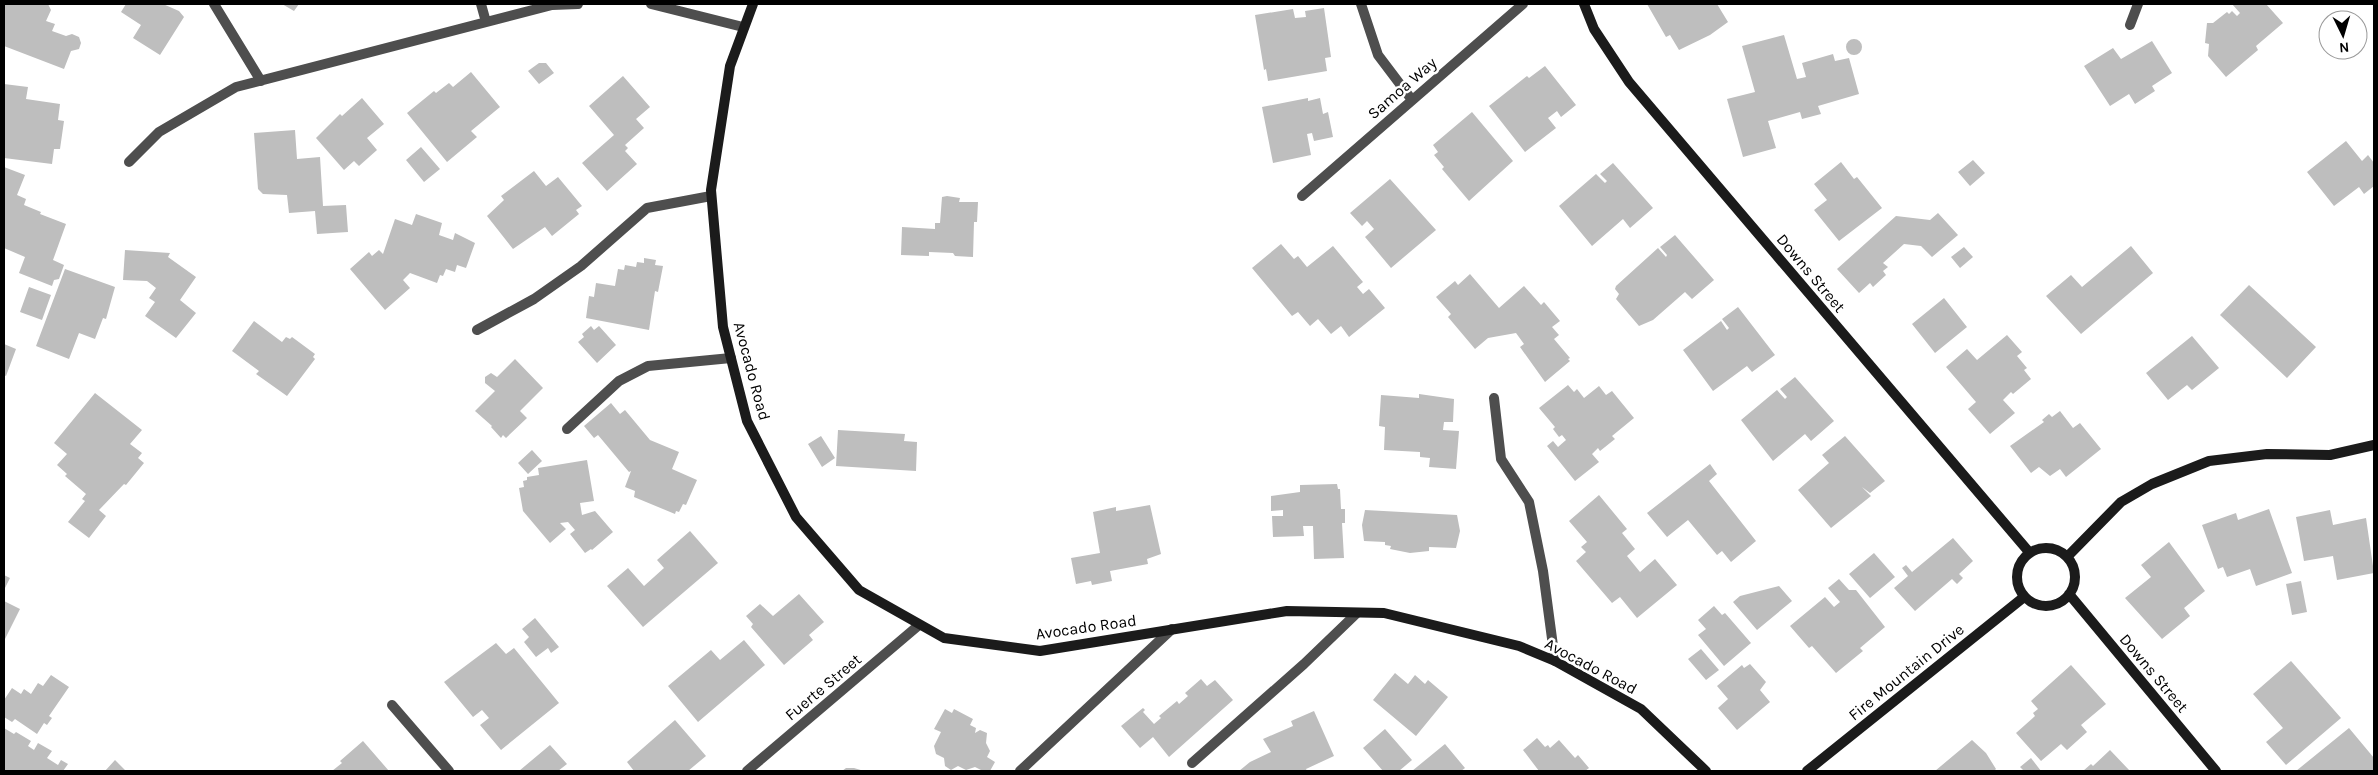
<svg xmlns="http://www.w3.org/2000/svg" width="2378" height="775" font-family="Karla,sans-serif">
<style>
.building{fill:#bebebe}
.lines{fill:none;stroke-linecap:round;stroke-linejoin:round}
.lane{stroke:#4e4e4e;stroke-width:10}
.street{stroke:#4e4e4e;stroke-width:10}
.secondary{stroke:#1b1b1b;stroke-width:10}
.labels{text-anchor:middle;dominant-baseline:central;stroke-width:5;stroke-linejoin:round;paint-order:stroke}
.street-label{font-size:16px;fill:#000;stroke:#fff}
</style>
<rect width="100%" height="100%" fill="#fff"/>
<path class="building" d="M4 4H48L51 10 46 21 55 24 52 31 66 36 72 34 79 37 81 43 79 49 71 51 64 69 4 46Z
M126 4H163L179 11 184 17 160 55 133 38 141 25 121 12Z
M282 4H299L294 11Z
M1647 4H1717L1728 22 1710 35 1679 50 1670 35 1666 37Z
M2232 4H2266L2283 23 2256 46 2258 50 2226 77 2208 56 2209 44 2205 43 2207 23H2213L2227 12 2229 14 2232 11 2237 16 2240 13Z
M1324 8 1331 57 1325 58 1327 71 1268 81 1266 69 1264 70 1255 15 1293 9 1295 18 1306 17 1305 11Z
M1784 35 1797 79 1806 77 1802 63 1833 54 1835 61 1849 58 1859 94 1818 106 1821 114 1802 119 1800 112 1768 121 1776 148 1743 157 1727 99 1755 92 1742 46Z
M1846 47a8 8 0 1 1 16 0a8 8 0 1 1-16 0Z
M2152 41 2172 73 2152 86 2155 91 2135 104 2129 94 2110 106 2084 66 2113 48 2121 59Z
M539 63H546L554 73 539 84 528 71Z
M1545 66 1576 105 1561 117 1557 111 1548 118 1556 128 1525 152 1489 106 1527 76 1529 78Z
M471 72 500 107 471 131 477 137 447 162 407 113 434 91 436 93 449 83 453 87Z
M623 76 650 107 636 119 644 128 625 145 628 148 625 151 637 164 607 191 582 163 614 135 589 106Z
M4 84 28 87 26 99 60 104 58 120 64 121 60 149H54L52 164 4 158Z
M362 98 384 124 367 138 377 150 359 166 354 161 344 170 316 138 340 114 342 116Z
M1308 98V101L1320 98 1323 114 1328 112 1333 137 1314 141 1312 133 1307 134 1311 155 1273 163 1262 107Z
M1472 112 1513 161 1469 201 1442 169 1444 167 1434 155 1438 152 1433 145Z
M295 130 297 159 320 157 323 206 346 205 348 232 317 234 315 211 289 213 287 195 263 194 258 189 254 133Z
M2346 141 2362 161 2368 155 2374 163V186L2364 194 2359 187 2334 206 2307 172Z
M421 147 440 169 424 182 406 160Z
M1973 160 1985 173 1970 186 1958 172Z
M1841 162 1854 179 1857 177 1882 208 1839 241 1814 210 1827 200 1814 184Z
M1613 163 1653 208 1630 228 1623 219 1592 246 1559 206 1596 174 1605 183 1607 181 1600 174Z
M4 167 25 175 17 195 26 199 24 205 41 212 40 214 66 224 53 260 64 265 59 279 54 280 52 286 19 273 25 257 4 248Z
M534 171 546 186 558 177 582 206 576 210 579 214 552 236 545 227 513 249 487 216 504 200 501 196Z
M1390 179 1436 230 1391 268 1365 237 1374 229 1367 221 1362 226 1350 213Z
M947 196 960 198 959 202H978L977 222H974L973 257 955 256 953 253 929 252V256L901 255 902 227 935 229V223H940L942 197Z
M1938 213 1958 235 1932 257 1921 246 1904 244 1883 263 1888 267 1883 271 1886 275 1873 287 1870 283 1859 293 1837 269 1896 216 1930 220Z
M416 214 442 223 439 235 453 240 455 233 475 243 466 268 457 265 455 272 446 269 443 276 440 275 437 283 410 273 403 280 410 288 385 310 350 269 369 252 372 256 379 250 383 254 395 219 412 225Z
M1675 235 1714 280 1692 299 1685 292 1653 320 1639 326 1616 299 1619 294 1615 289 1616 286 1658 248 1666 257 1667 255 1660 247Z
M1281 244 1294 259 1298 256 1307 267 1333 246 1363 282 1357 287 1363 294 1369 289 1385 308 1349 337 1341 326 1331 334 1318 319 1310 326 1298 312 1292 316 1252 268Z
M2131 246 2153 273 2081 334 2046 296 2071 275 2082 287Z
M1964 247 1973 257 1960 268 1951 257Z
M125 250 170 253 168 257 196 277 180 300 196 313 176 338 145 316 155 302 149 298 156 288 147 281 123 280Z
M644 258 656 260 655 265 663 266 658 292 655 291 649 330 586 318 589 296 594 297 596 283 615 286 618 269 624 270 625 265 636 267 637 262 644 263Z
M65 269 115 287 106 319 103 318 95 339 79 333 69 359 36 346Z
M1470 274 1499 308 1524 286 1541 305 1544 302 1560 321 1552 327 1559 335 1554 339 1570 358 1568 359 1570 361 1545 382 1520 347 1524 344 1516 333 1488 338 1475 349 1448 317 1451 314 1436 297 1455 281 1458 285Z
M2249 285 2316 347 2287 378 2220 315Z
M29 287 51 295 42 320 20 312Z
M1944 298 1967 327 1935 353 1912 324Z
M1738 307 1775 355 1752 372 1747 366 1713 391 1683 350 1721 321 1727 330 1729 328 1722 319Z
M254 321 282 342 286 337 290 339 292 337 315 354 313 357 315 359 287 396 256 374 259 371 232 351Z
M591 326 594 330 599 326 616 345 597 363 578 342 584 337 582 334Z
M2007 335 2022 352 2017 356 2027 368 2024 370 2031 379 2013 394 2011 392 2003 400 2015 413 1990 434 1968 409 1976 402 1946 367 1967 349 1977 360Z
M2192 336 2219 368 2192 390 2187 385 2168 400 2146 373Z
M4 344 16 349 6 376 4 375Z
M515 359 543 388 520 411 527 418 506 438 503 435 501 438 491 427 492 426 475 411 495 391 485 383V377L491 373 497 377Z
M1795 377 1834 421 1811 441 1805 434 1773 461 1741 420 1777 390 1785 399 1787 397 1780 389Z
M1568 385 1574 392 1577 389 1584 398 1599 386 1606 395 1612 391 1634 418 1612 436 1615 439 1600 451 1598 448 1592 454 1599 462 1575 481 1547 446 1553 441 1558 447 1566 440 1562 435 1559 437 1553 429 1555 427 1539 408Z
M95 393 142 430 130 444 142 453 138 458 144 463 126 485 124 484 99 510 106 516 89 538 68 522 85 501 82 499 86 494 65 476 67 474 57 465 67 454 54 443Z
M1419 394 1454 399 1453 422H1444L1443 430 1459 431 1456 469 1429 467 1430 458 1420 457V452L1384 450 1385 427 1379 426 1381 395 1419 398Z
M611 403 620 414 625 410 650 440 679 452 672 469 697 480 686 505 683 504 679 512 676 511 675 514 634 497 635 491 625 487 631 471 629 472 598 435 594 438 584 426Z
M2060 411 2073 428 2080 423 2101 449 2066 477 2060 469 2050 476 2039 467 2031 473 2010 446 2044 422 2042 420 2049 414 2052 417Z
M838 430 905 434 904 441 917 442 916 471 836 466Z
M821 436 835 458 822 467 808 444Z
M1845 436 1885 481 1870 493 1862 487 1871 496 1831 528 1798 490 1829 463 1822 455Z
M532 450 542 461 528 474 518 463Z
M587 460 594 501 580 503 582 515 595 511 613 532 592 550 591 549 585 553 570 534 575 530 568 522 560 523 566 529 550 543 523 511 519 488 524 487 523 481 527 480V477L539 475 538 468Z
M1710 464 1717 474 1709 481 1756 541 1731 562 1722 551 1717 555 1688 520 1667 537 1647 513Z
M1337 484 1338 489H1340L1341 509H1345V523H1342L1344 558 1314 559 1313 526H1303L1304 536 1273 537 1272 516H1283V510L1271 511V496L1300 492V485Z
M1599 495 1627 529 1622 533 1635 549 1627 556 1640 572 1655 559 1677 585 1637 618 1620 597 1612 603 1576 561 1586 552 1581 547 1587 542 1569 521Z
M1150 505 1161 554 1147 559 1148 564 1110 571 1112 581 1092 585 1091 581 1076 584 1071 558 1100 553 1093 512 1116 507V511Z
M2269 509 2292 573 2256 586 2250 569 2227 577 2223 567 2218 569 2202 525 2236 513 2238 520Z
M1365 510 1457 515 1460 531 1456 548 1429 547V551L1410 553 1390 549 1391 546 1385 545V542L1364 541 1362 525Z
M2330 510 2333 525 2366 518 2374 573 2337 580 2333 556 2304 561 2296 517Z
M690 531 718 563 643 627 607 586 628 568 644 586 664 568 657 560Z
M1953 538 1973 561 1959 574 1963 578 1957 584 1952 579 1915 611 1894 588 1908 576 1902 568 1906 565 1912 572Z
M2169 542 2205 591 2184 608 2190 616 2162 639 2125 598 2151 577 2141 565Z
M1874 553 1895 577 1870 598 1849 574Z
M4 575 10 578 4 590Z
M1839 579 1849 590H1856L1885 627 1860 648 1863 651 1836 673 1812 646 1809 648 1790 626 1825 597 1834 607 1840 602 1828 588Z
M2301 581 2307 612 2292 615 2286 584Z
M1779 586 1792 601 1757 630 1733 602 1740 596Z
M799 594 824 622 809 635 813 640 784 665 751 627 753 624 746 616 760 604 773 616Z
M4 601 20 609 4 641Z
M1714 606 1722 615 1725 613 1751 643 1724 666 1698 635 1706 629 1698 620Z
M535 618 559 647 551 653 548 648 536 657 524 642 529 637 522 629Z
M744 640 765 665 698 722 668 686 711 650 720 660Z
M496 643 506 654 514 648 559 703 501 750 480 725 489 718 482 710 473 717 444 682Z
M1701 649 1719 670 1706 680 1688 659Z
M2291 661 2341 718 2286 765 2266 742 2283 728 2253 694Z
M1750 664 1766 682 1760 690 1770 702 1737 730 1718 708 1728 699 1717 686 1742 665 1744 668Z
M2071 665 2106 704 2081 725 2087 732 2067 750 2061 744 2041 761 2016 733 2035 716 2033 713 2038 709 2031 701Z
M1395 673 1408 684 1415 675 1425 684 1428 680 1448 697 1416 736 1373 700Z
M51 675 69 687 49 716 52 718 47 725 44 723 37 734 15 719 12 722 4 717V700L12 688 21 694 24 689 31 694 38 683 43 686Z
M1201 679 1207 686 1215 680 1233 700 1169 757 1153 737 1140 748 1121 726 1143 708 1145 710 1143 712 1154 724 1161 718 1159 716 1177 701 1179 704 1188 696 1185 693Z
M945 709 952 713 954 709 973 719 970 725 976 728 975 733 980 730 987 733 986 743 990 751 987 757 995 762 990 771H983L975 767 966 770 958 766 951 770 945 766 944 758 936 754 934 746 941 732 934 729Z
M1314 711 1334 756 1306 769 1307 771H1239L1250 762 1271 752 1263 739 1293 726 1291 721Z
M675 720 706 756 688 771H634L627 762Z
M4 728 14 734 16 732 31 741 28 746 34 750 38 743 52 751 47 758 58 765 61 760 68 764 63 771H4Z
M2349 728 2374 758V771H2296Z
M1385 729 1412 760 1399 771H1383L1363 748Z
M1537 738 1545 747 1548 745 1550 748 1559 740 1575 758 1578 755 1589 768 1585 771H1539L1523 750Z
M1972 740 1986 753 1996 769 1994 771H1935Z
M363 741 389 771H332L342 763 340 761Z
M1445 744 1465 768 1461 771H1412Z
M550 745 567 764 558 771H519Z
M2110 750 2130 771H2083L2091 764 2093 766Z
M2031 758 2041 771H2024L2020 767Z
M115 760 126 771H105Z
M846 768H854L864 771H842Z"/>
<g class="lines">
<path class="lane" d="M214 4 261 81
M481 4 486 22
M651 4 743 27
M2130 25 2138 4
M129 162 159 132 236 87 552 5 578 4
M477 330 534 299 581 266 647 208 711 196
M1494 398 1501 459 1529 502 1543 571 1555 661
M567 429 619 381 648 366 731 358
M1192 763 1304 664 1357 613
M1020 771 1172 629"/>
<path class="street" d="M1361 4 1378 55 1412 100
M1302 196 1523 4
M392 705 449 771
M747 771 919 625"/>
<path class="secondary" d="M753 4 730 66 711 190 723 327 747 421 796 517 859 590 944 638 1040 651 1287 611 1384 613 1519 646 1555 661 1641 709 1706 771
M1584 4 1594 29 1629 82 2029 552
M2017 577a29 29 0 1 1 58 0a29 29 0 1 1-58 0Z
M2067 557 2121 502 2152 484 2209 461 2267 454 2330 455 2374 445
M2069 594 2216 771
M1807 771 2024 597"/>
</g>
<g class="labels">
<g class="street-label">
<text transform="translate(1402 88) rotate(-41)">Samoa Way</text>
<text transform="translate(1811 273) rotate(50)">Downs Street</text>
<text transform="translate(752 371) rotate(75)">Avocado Road</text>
<text transform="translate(1086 627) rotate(-8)">Avocado Road</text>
<text transform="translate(1591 666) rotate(28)">Avocado Road</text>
<text transform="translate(1906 672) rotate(-39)">Fire Mountain Drive</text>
<text transform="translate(2154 673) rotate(50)">Downs Street</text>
<text transform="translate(823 687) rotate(-40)">Fuerte Street</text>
</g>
</g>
<rect width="2378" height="775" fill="none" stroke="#000000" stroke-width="10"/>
<g transform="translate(2343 35) rotate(175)"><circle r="24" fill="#ffffff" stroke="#999999"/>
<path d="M0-4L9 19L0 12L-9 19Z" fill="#000000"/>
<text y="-8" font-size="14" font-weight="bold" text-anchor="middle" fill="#000000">N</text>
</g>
</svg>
